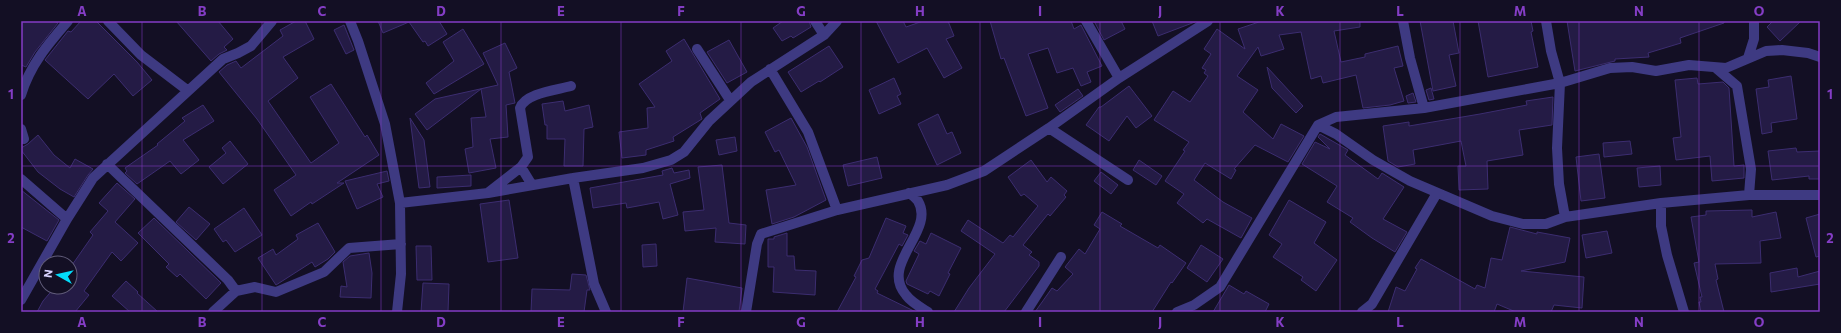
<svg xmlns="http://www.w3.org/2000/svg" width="1841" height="333" font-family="Commissioner,sans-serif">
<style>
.building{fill:#241b45;stroke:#3c2d70}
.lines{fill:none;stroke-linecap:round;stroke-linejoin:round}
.minor{stroke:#3e3a82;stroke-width:10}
.grid{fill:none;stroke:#843dc5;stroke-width:1;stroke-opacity:0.55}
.neatline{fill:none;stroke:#843dc5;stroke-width:1.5}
.grid-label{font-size:13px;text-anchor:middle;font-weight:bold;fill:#843dc5}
</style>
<rect width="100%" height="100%" fill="#130f24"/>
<path class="building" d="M21 21H54L58 23 35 52 26 67 21 65Z
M81 21H96L137 62 152 80 133 96 114 74 88 99 45 60 68 31 71 32Z
M176 21H218L233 39 224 47 227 50 219 54 211 61Z
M296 21H305L314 39 283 57 298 78 268 101 311 163 339 143 310 97 331 84 365 137 367 135 379 155 337 183H344L312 204 311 202 291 216 274 190 296 175 257 119 219 72 227 65 236 61 241 68 283 36 280 30Z
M378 21H439L447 34 428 46 425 41 423 42 409 22 383 33Z
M783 21H809L811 27 793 38 791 36 782 41 773 28Z
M876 21H903L906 27 923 21H948L954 36 946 39 962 68 944 78 927 48 898 63Z
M990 21H1071L1074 29 1081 25 1102 66 1087 72 1091 82 1081 86 1073 68 1057 73 1048 48 1028 54 1048 108 1026 116 1004 58 1001 59Z
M1094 21H1121L1125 29 1104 40Z
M1152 21H1195V22L1158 36Z
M1262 21H1360V27L1334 31 1341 62 1365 57V54L1398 46 1403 66 1394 68 1404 101 1390 105 1363 108 1356 75 1323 83 1321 76 1311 79 1301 32 1279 35 1284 49 1261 56 1258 47 1237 76 1258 90 1243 112 1273 139 1281 124 1304 136 1288 162 1255 145 1234 169 1236 170 1231 179 1205 163 1194 180 1223 202 1252 218 1241 238 1207 219 1203 223 1177 203 1184 194 1165 181 1185 151 1183 150 1189 142 1154 120 1173 91 1190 102 1208 76 1204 73 1206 70 1202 68 1211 54 1204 49 1217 29 1245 49 1238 29Z
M1420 21H1453L1459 53 1449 55 1456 86 1433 91Z
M1478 21H1531L1533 31 1531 32 1538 67 1488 77Z
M1567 21H1724V23L1680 38 1681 43 1648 53 1649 57 1615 59V61L1575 71Z
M1773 21H1801L1780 41 1767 27Z
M344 25 354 50 346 54 334 30Z
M463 29 484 64 434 94 426 83 454 61 443 42Z
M684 39 720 99 700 113 702 119 673 137 674 141 646 150V155L622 158 619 132 648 128 647 108 655 107 639 84 672 61 666 51Z
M729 40 747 72 727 83 707 52Z
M505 43 517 68 509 72 515 103 506 105 508 137 490 139 496 168 469 173 465 149 473 147 471 118 486 117 481 89 427 130 415 114 435 99 498 85 483 53Z
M829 46 843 67 820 82 819 81 801 92 788 72Z
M1267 67 1303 106 1296 113 1272 88Z
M1791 76 1797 119 1771 123 1772 132 1762 134 1756 89 1769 87 1768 80Z
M894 78 901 94 897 96 901 104 879 114 869 90Z
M1697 78 1698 84 1723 82 1729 88 1734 166 1744 165V178L1712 181 1710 156 1676 160 1673 138 1681 137 1675 80Z
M1129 86 1152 116 1136 128 1127 116 1109 141 1086 125 1099 107H1101Z
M1431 88 1434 99 1429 100 1426 90Z
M1078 89 1083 96 1060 112 1055 105Z
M1413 93 1416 102 1408 103 1406 96Z
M1553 97 1552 125 1519 130 1523 155 1487 161 1488 189 1459 190 1458 166H1466L1461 141 1413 150 1415 164 1398 167 1388 161 1383 126 1409 122V126L1480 114 1527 105 1526 101Z
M563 101 565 111 589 105 593 127 584 129 583 166H564L565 139H547V125H545L542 104Z
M203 105 214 121 183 140 199 160 181 174 170 161 137 184 125 173 127 171 125 168 158 145 157 144 185 121 182 118Z
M938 114 947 134 952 132 961 153 937 165 918 124Z
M410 118 424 140 430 187 419 188Z
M791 118 807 147 826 200 794 217 772 224 766 190 796 185 779 150 775 152 765 132Z
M1320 134 1348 150 1345 155 1378 179 1382 173 1404 187 1383 219 1407 232 1395 252 1372 238 1350 222 1353 218 1327 202 1337 186 1302 164 1315 142 1330 149 1318 137Z
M38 135 54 155 70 168 75 159 93 169 88 175 74 197 60 189 38 172 21 150V148L28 144Z
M735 137 737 151 719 155 716 140Z
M230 141 248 164 223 184 209 167 226 153 222 148Z
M1630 141 1632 154 1604 157 1603 143Z
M1796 148 1797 152 1820 151V179H1809V176L1772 180 1768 151Z
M1599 154 1605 198 1581 201 1576 157Z
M877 157 882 178 848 186 843 165Z
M1031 160 1047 182 1051 177 1067 191 1064 195 1066 197 1050 216 1048 214 1023 245 1032 252 1029 255 1039 262V266L1004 312H954L969 288 995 254 961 231 968 220 1003 243 1010 235 1013 237 1038 206 1024 194 1021 196 1008 177Z
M1139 160 1162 176 1156 185 1133 170Z
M722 165 729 223 746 225 745 244 715 242 716 228 685 231 683 212 704 210 698 167Z
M1660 166 1661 185 1639 187 1637 168Z
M672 168 674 173 689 170 690 178 670 184 678 215 663 219 659 202 627 208 626 203 593 208 590 188 663 175 662 171Z
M387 171 389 181 377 184 383 197 357 209 345 181Z
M1101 172 1118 185 1111 194 1094 181Z
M471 175V186L437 188V177Z
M117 183 135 199 115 222 138 243 121 261 112 252 84 291 89 295 75 312H37L43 301 55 287H70V268L93 235 90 232 108 211 99 203Z
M21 190 59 220 47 241 21 227Z
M509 200 518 258 488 262 480 204Z
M1289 200 1326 222 1314 243 1337 260 1316 291 1301 280 1303 277 1273 257 1282 244 1269 235Z
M189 207 210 224 196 240 176 222Z
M244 208 262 235 235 252 226 240 223 242 214 229Z
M1752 210V217L1776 212 1781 238 1760 241 1761 263 1715 264 1718 279 1716 280 1724 312H1701L1699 302H1701L1700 297H1702L1694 263 1699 262 1691 217 1706 215V211Z
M1102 212 1122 224 1120 226 1158 248 1160 245 1186 263 1172 283 1171 282 1152 312H1035L1052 288 1057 291 1073 274 1065 267 1079 249 1085 254 1100 229 1094 225Z
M1820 214V256L1816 257 1806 218Z
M154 218 221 283 206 299 180 274 177 277 166 267 169 264 138 233Z
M886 218 906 226 903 233 908 235 902 246 899 244 875 289 878 291 877 293 916 312H837L856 277 854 276 862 260 869 258Z
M318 223 335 252 328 259 315 267 312 262 276 285 258 258 273 249 276 255 298 239 296 235Z
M1510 227 1537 234V232L1570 238 1565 262 1521 271 1584 277 1582 308 1554 305 1551 312H1516L1497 304 1494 312H1388L1396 287 1405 291 1417 269 1415 268 1421 259 1475 289 1477 285 1485 288 1491 258 1502 260Z
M1607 231 1612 253 1586 258 1582 235Z
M787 233V256H794L795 270 816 271 815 295 773 292 774 267H768V239H774V237Z
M931 233 961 248 948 273 950 274 939 296 930 291 928 294 907 284 906 281 919 254 914 251 920 241 926 244Z
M656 244 657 266 643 267 642 245Z
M1201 245 1223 259 1207 282 1187 268Z
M416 246H431L432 280H417Z
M369 253 372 273 371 298 340 297 341 286 347 287 343 262 350 256Z
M1797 268 1798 277 1820 271V284L1771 292 1770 273Z
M572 274 586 275 590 290H587L584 312H531L532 289 570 290Z
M687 278 742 288 739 312H683Z
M126 281 138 292 137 293 158 312H130L112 296Z
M423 283 449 284 448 312H421Z
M1229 285 1244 294 1246 291 1269 304 1265 312H1213Z"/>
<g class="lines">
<path class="minor" d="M108 21 141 55 187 90
M350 21 358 41 385 124 400 203 401 274 397 312
M815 21 824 35
M1086 21 1119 78
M1403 21 1410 58 1424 108
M1546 21 1551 51 1560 83 1557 148 1559 184 1565 217
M697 49 730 100
M1748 58 1754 39V21
M770 69 808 132 837 210
M1717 69 1737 86 1751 169 1749 195
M21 95C30 65 48 44 68 21
M1318 125 1336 134 1373 160 1410 181 1492 216 1523 224H1546L1565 217 1661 203 1749 195H1820
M1049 128 1128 180
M21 129 24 139
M107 164 228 280 236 291
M521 167 532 185
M573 178 594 284 606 312
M21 179 67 219
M489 192 521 167 528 157 520 108C525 93 557 90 571 86
M909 193C912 195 916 198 918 201 936 231 879 264 906 295 911 302 920 307 928 312
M400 203 488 193 573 178 643 168 671 160 684 152 709 121 751 82 824 35 837 21
M1661 203V226L1667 255 1684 312
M21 300 67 219 93 178 223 59 238 53 251 46 272 21
M213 312 236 291 255 287 276 292 324 272 349 248 401 244
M746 312 757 244 761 234 837 210 947 185 984 171 1049 128 1119 78 1208 21
M1026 312 1061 257
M1177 312 1194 305 1220 287 1318 125 1336 117 1424 108 1560 83 1610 68 1632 67 1656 71 1689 65 1726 68 1766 51 1782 50 1808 53 1820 57
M1362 312 1372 304 1437 193"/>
</g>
<path class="grid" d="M142 21V312M262 21V312M381 21V312M501 21V312M621 21V312M741 21V312M861 21V312M980 21V312M1100 21V312M1220 21V312M1340 21V312M1460 21V312M1579 21V312M1699 21V312M21 166H1820"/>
<rect width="1841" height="333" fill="none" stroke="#130f24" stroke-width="44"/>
<g transform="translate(58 275) rotate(278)"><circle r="19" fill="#130f24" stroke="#625d7b"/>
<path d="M0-3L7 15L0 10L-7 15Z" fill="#03dbf9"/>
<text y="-6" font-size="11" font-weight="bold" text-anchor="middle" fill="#d8d2fe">N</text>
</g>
<rect x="22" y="22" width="1797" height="289" class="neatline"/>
<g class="grid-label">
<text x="82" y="16">A</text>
<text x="202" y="16">B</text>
<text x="322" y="16">C</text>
<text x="441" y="16">D</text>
<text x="561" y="16">E</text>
<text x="681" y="16">F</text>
<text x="801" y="16">G</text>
<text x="920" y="16">H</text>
<text x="1040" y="16">I</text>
<text x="1160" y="16">J</text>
<text x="1280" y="16">K</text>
<text x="1400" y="16">L</text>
<text x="1520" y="16">M</text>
<text x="1639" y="16">N</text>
<text x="1759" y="16">O</text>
<text x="11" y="99">1</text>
<text x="1830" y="99">1</text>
<text x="11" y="243">2</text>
<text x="1830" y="243">2</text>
<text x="82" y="327">A</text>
<text x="202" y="327">B</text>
<text x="322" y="327">C</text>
<text x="441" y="327">D</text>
<text x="561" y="327">E</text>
<text x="681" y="327">F</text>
<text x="801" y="327">G</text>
<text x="920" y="327">H</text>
<text x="1040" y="327">I</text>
<text x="1160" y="327">J</text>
<text x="1280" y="327">K</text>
<text x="1400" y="327">L</text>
<text x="1520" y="327">M</text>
<text x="1639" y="327">N</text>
<text x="1759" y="327">O</text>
</g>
</svg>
